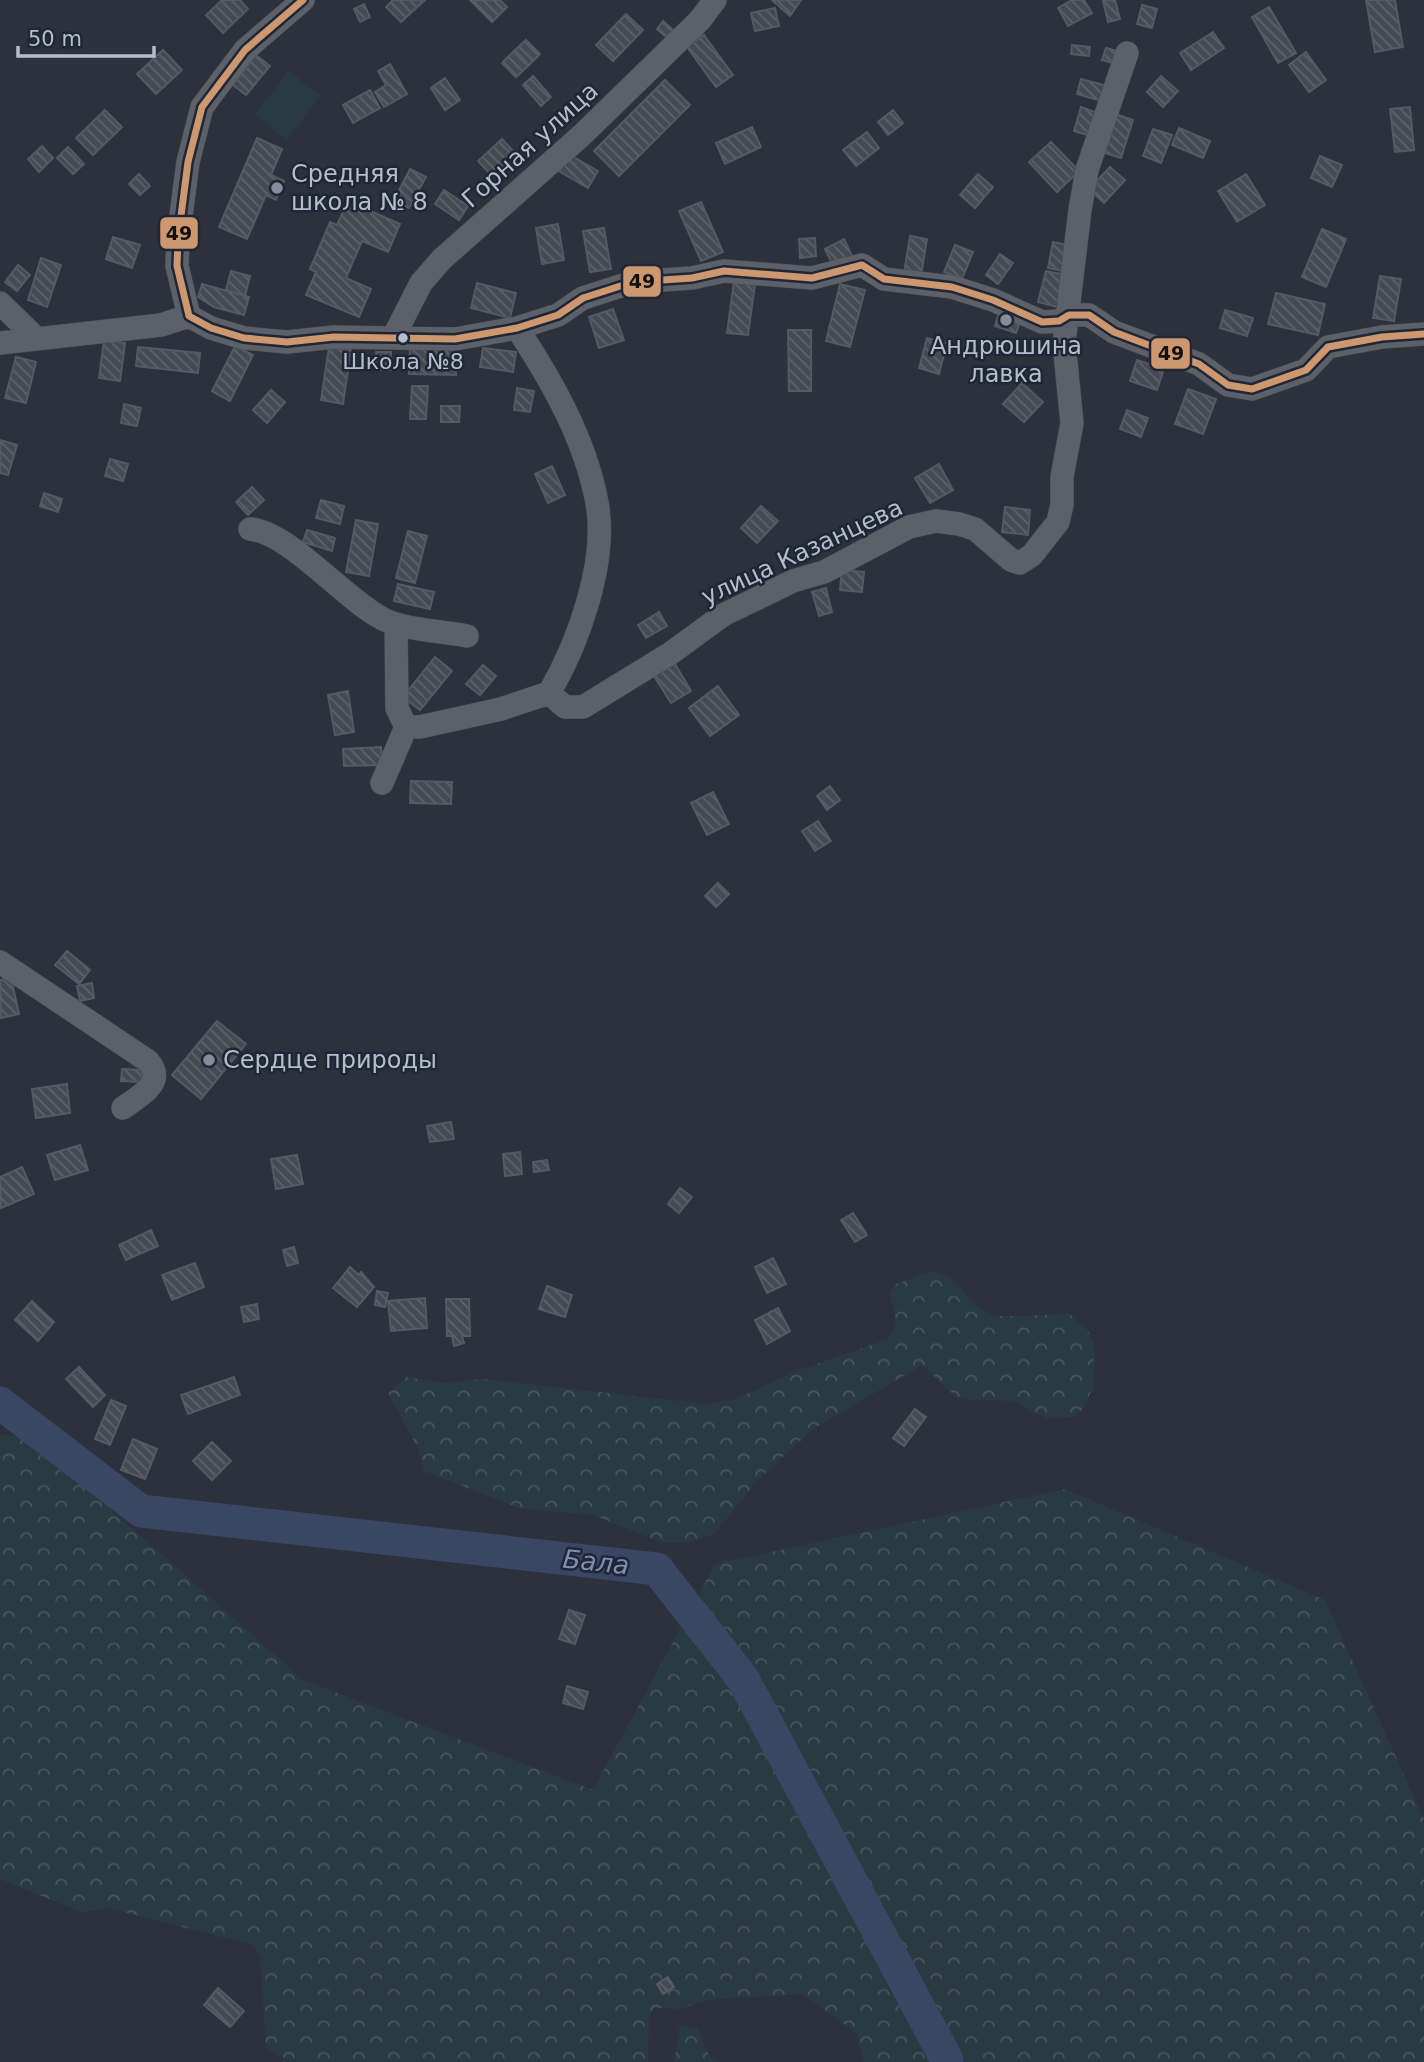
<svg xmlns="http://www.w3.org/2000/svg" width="1424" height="2062" font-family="'DejaVu Sans',sans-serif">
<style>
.forest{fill:url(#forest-crowns)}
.pitch{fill:#293b41}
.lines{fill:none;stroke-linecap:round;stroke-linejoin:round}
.stream{stroke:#394664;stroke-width:5}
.river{stroke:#394664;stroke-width:33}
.building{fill:url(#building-back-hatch);stroke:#545963;stroke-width:2}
.minor-casing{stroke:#484c53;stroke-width:24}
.minor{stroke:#5c6069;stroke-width:23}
.bus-1-casing{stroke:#1f2636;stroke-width:12}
.bus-1{stroke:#cd976f;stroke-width:7}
.poi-dot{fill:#868c99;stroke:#1f2636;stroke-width:2.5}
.bus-dot{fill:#b7bdcb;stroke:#1f2636;stroke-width:2.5}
.labels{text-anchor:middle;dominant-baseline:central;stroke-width:5;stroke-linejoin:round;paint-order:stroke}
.bus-label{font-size:22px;fill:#b7bdcb;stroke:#1f2636}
.street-label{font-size:24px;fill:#b7bdcb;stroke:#1f2636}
.poi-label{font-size:24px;fill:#b7bdcb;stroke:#1f2636;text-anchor:start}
.water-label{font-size:26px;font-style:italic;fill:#7e8fb2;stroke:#1f2636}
.line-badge{stroke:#1f2636;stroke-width:2.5}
.pale-badge-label{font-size:19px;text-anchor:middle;font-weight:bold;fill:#111}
</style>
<defs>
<pattern id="forest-crowns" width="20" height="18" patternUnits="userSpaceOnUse" patternTransform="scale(1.75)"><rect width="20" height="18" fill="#293b41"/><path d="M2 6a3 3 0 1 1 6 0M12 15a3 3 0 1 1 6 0" fill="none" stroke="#46555b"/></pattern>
<pattern id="building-back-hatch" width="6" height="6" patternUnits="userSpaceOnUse" patternTransform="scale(1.75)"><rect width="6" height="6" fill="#454952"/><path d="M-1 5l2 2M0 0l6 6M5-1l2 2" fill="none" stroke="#5e616a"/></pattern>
</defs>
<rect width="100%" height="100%" fill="#2c313b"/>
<path class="forest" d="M930 1272C961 1272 964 1304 991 1314 1003 1319 1053 1314 1069 1313L1088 1331 1094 1342V1385L1083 1409 1073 1417 1046 1418 1013 1401 958 1399 922 1365 813 1429 757 1481 714 1534 688 1543H663L593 1515 519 1508 424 1471 418 1448 388 1393 407 1377 444 1383 483 1379 706 1404 734 1400 794 1372 888 1339C899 1323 895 1312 889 1294L896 1284Z
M0 1435 28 1436 303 1680 593 1790 715 1564 1065 1489 1325 1600 1424 1819V2062H863L857 2034 803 1994 708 2000 678 2009 654 2008 649 2018 648 2062H291L266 2048 260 1957 253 1945 108 1908 81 1912 0 1879Z
M680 2025 697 2028 710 2057 720 2062H674Z"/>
<path class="pitch" d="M288 71 321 95 287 140 255 115Z"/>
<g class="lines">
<path class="stream" d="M947 2060 948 2062"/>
<path class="river" d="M0 1403 141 1511 657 1569 743 1679 947 2060"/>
</g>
<path class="building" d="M222 0H240L248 9 223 33 206 15Z
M393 0H425L401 22 386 7Z
M470 0H500L507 7 492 22Z
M772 0H801L790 16Z
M1072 0H1084L1092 13 1068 26 1058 8Z
M1115 0 1120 19 1108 22 1103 1Z
M1366 0H1395L1403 47 1375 52Z
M364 4 370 17 360 22 354 9Z
M1142 5 1157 9 1152 28 1137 24Z
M1269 7 1296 53 1278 63 1252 17Z
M775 8 779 26 755 31 751 13Z
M626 14 643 30 613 61 596 45Z
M663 21 673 30 666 37 657 29Z
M1213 32 1224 48 1191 70 1180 53Z
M704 35 733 75 716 87 687 47Z
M526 40 540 54 529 65 515 50Z
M1072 45 1090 47 1089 56 1071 54Z
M1106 48 1121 52 1117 64 1102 60Z
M163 50 182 70 156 94 137 74Z
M515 50 529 65 516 77 502 63Z
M1306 52 1326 80 1309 92 1289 65Z
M256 55 270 66 246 95 233 85Z
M390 64 407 94 384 107 375 92 386 85 378 71Z
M533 76 551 97 541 106 523 85Z
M1161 76 1178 91 1163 107 1147 92Z
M445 78 460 100 445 110 431 88Z
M1081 79 1107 86 1102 101 1077 94Z
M665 80 690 105 619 176 594 151Z
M370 90 380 108 353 123 343 105Z
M1081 107 1098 113 1091 136 1074 131Z
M1410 107 1414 150 1395 152 1390 109Z
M105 110 122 127 93 155 76 138Z
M893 110 903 123 888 135 878 122Z
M1115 114 1133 120 1121 158 1102 152Z
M752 127 761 147 725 164 716 143Z
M1179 128 1210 141 1203 158 1172 145Z
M1153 129 1172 135 1161 163 1143 156Z
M867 132 879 148 856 166 843 150Z
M257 138 282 149 271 175 284 181 276 200 266 195 247 239 219 227Z
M502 139 516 154 492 176 478 161Z
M1051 142 1079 171 1057 192 1029 162Z
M42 146 53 158 39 172 28 159Z
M68 147 84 164 73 174 57 158Z
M565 152 598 171 588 188 555 169Z
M1320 156 1342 165 1332 187 1311 178Z
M1110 167 1125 180 1104 203 1089 189Z
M410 169 426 177 409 208 394 200Z
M139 174 150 186 140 195 129 184Z
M978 174 993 187 975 208 960 195Z
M1246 174 1265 205 1237 222 1218 191Z
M444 190 468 206 459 220 435 204Z
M348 201 400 224 388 252 362 241 346 278 371 289 359 317 306 295 316 272 310 269 330 222 337 225Z
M701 202 723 252 701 261 679 211Z
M558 224 564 260 542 264 536 228Z
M604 228 611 269 590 272 583 231Z
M1322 229 1346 239 1326 287 1302 277Z
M910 236 927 239 921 276 904 273Z
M113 237 140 245 132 268 106 259Z
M815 238 816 256 800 258 799 239Z
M844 239 853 258 834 267 825 249Z
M1053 242 1068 245 1063 271 1048 268Z
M955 245 973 252 962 279 944 272Z
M1000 254 1013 263 998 284 986 275Z
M41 258 61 265 47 307 28 300Z
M18 265 30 275 17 291 5 282Z
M231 271 250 276 245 296 226 290Z
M1046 271 1066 275 1058 307 1038 302Z
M1380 276 1401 279 1394 321 1373 318Z
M734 281 755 284 748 335 727 333Z
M477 283 516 293 510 318 471 308Z
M202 284 249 297 244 315 214 307 198 297Z
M840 284 865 290 850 347 826 341Z
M1276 293 1325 304 1318 335 1268 324Z
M613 309 624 340 599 348 589 317Z
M1225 310 1253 318 1247 336 1220 328Z
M999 312 1021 319 1016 333 995 326Z
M788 330H811V391H789Z
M927 338 947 343 939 374 919 368Z
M104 340 125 343 120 381 99 378Z
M235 346 253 355 230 401 212 391Z
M410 346 457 347 456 375 409 374Z
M138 347 200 353 198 373 136 366Z
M329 347 351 350 343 404 321 400Z
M483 348 516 352 513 372 480 367Z
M376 352H391V370H376Z
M16 357 36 362 26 403 5 398Z
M1137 360 1164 369 1157 390 1130 381Z
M1022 383 1043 402 1024 422 1003 404Z
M412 386H428L426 419H410Z
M517 388 534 391 530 412 514 410Z
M1188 389 1216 399 1203 434 1175 424Z
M271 390 285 402 267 423 253 410Z
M124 404 141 408 137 426 121 423Z
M441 406H460L459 422H441Z
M1127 410 1148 418 1141 437 1120 429Z
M0 440 17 445 8 475 0 473Z
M110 459 128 464 123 481 105 476Z
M939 464 953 490 930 503 915 478Z
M552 466 565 495 548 503 535 474Z
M252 487 264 500 248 515 236 502Z
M44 493 62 499 58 512 40 506Z
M321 500 344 506 340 524 316 518Z
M761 506 778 521 757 543 741 528Z
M1005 507 1030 510 1028 535 1002 532Z
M356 520 378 524 369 576 346 572Z
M307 530 335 538 332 551 303 542Z
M408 531 427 536 415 583 396 578Z
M842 570 864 572 862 592 840 590Z
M398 584 434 592 430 609 394 601Z
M826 588 832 612 819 616 812 592Z
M659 612 667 626 646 638 638 625Z
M435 657 452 671 420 710 403 697Z
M675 664 691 691 671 703 654 676Z
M483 665 496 676 480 695 466 684Z
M718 686 739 715 710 736 689 708Z
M348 691 354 732 335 735 328 695Z
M381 747 382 765 344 766 343 749Z
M411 781 452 782 451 804 410 803Z
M830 786 840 800 827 810 817 796Z
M713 792 729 824 707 835 691 803Z
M818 821 831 841 815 851 802 831Z
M718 883 729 894 716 907 705 896Z
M67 951 90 970 79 984 55 965Z
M11 978 19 1014 1 1018 0 980Z
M92 983 94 998 80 1001 77 986Z
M217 1021 246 1044 201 1099 172 1075Z
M122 1069 142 1070 141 1082 121 1081Z
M67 1084 70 1113 36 1118 32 1089Z
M451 1122 454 1139 430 1142 427 1126Z
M80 1145 88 1170 55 1180 47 1155Z
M520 1152 522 1174 505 1176 503 1154Z
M297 1155 303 1184 276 1189 271 1159Z
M547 1160 549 1170 534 1172 533 1162Z
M22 1167 34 1194 1 1208 0 1177Z
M680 1188 692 1197 679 1213 668 1204Z
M853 1213 867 1235 855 1242 841 1220Z
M151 1230 158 1246 126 1260 119 1245Z
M294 1247 298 1263 287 1266 283 1250Z
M773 1258 786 1284 767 1293 755 1267Z
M195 1263 204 1287 172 1300 162 1275Z
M350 1267 359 1275 361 1272 374 1287 357 1307 333 1288Z
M547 1286 572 1295 565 1317 539 1309Z
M377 1291 388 1293 385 1307 375 1305Z
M425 1298 427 1328 391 1331 388 1301Z
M446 1299H469L470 1336H462L464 1343 454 1346 452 1336H447Z
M32 1301 54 1322 38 1341 15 1320Z
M257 1304 259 1319 244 1322 241 1307Z
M778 1308 790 1331 767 1344 755 1320Z
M79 1367 105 1395 93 1407 66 1379Z
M234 1377 240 1395 188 1414 181 1395Z
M111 1400 126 1406 110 1445 95 1439Z
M915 1409 926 1417 904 1446 893 1438Z
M133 1439 157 1449 145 1479 121 1470Z
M212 1442 231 1461 212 1480 193 1461Z
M569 1610 585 1615 575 1644 559 1639Z
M567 1686 588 1692 583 1709 563 1703Z
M668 1977 674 1987 663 1994 657 1984Z
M218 1988 244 2011 230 2027 204 2005Z"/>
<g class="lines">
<g class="minor-casing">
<path id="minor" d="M303 0 245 50 202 107 188 162 178 239 177 266 189 316 211 328 244 338 287 342 334 337 455 339 517 328 558 315 583 298 633 282 692 278 724 271 812 278 862 265 884 279 952 287 993 300 1042 322 1059 321 1069 315H1089L1114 332 1199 364 1228 385 1252 389 1306 370 1328 347 1382 337 1424 334
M0 303 37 339
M517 328C552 381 586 441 597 503 608 561 578 644 549 693
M393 338 421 283 442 259 582 135 700 20 715 0
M0 343 161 325 189 316
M250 529C289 532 344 599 383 619 404 630 443 631 467 636
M549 693 565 707H583L671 653 723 615 793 581 824 572 909 527 936 521 959 524 975 529 1011 560 1020 563 1032 555 1058 522 1062 505V477L1072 423 1064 343 1080 210 1087 170 1127 53
M406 727H420L501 709 549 693
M382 783 406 727 397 708 396 624
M0 962 148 1061C167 1083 139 1096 123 1108"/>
</g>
<use href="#minor" class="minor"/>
<g class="bus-1-casing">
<path id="bus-1" d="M303 0 245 50 202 107 188 162 178 239 177 266 189 316 211 328 244 338 287 342 334 337 455 339 517 328 558 315 583 298 633 282 692 278 724 271 812 278 862 265 884 279 952 287 993 300 1042 322 1059 321 1069 315H1089L1114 332 1199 364 1228 385 1252 389 1306 370 1328 347 1382 337 1424 334"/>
</g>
<use href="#bus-1" class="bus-1"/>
</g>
<g class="poi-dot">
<circle cx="277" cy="188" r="7"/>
<circle cx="1006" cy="320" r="7"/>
<circle cx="209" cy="1060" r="7"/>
</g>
<circle class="bus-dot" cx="403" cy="338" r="6"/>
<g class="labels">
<g class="bus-label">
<text x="403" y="361">Школа №8</text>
</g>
<g class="street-label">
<text transform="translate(530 145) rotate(-42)">Горная улица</text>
<text transform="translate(802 552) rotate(-25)">улица Казанцева</text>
</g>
<g class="poi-label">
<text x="291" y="174">Средняя<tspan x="291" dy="28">школа № 8</tspan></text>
<text x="1006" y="346" text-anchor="middle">Андрюшина<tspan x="1006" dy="28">лавка</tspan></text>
<text x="223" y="1060">Сердце природы</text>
</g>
<g class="water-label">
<text transform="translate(596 1562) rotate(6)">Бала</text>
</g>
</g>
<g class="line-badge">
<rect x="159" y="216" width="40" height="34" rx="7" fill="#cd976f"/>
<rect x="622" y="265" width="40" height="33" rx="7" fill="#cd976f"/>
<rect x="1150" y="337" width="41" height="33" rx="7" fill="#cd976f"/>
</g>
<g class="pale-badge-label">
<text x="179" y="240">49</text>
<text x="642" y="288">49</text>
<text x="1171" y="360">49</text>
</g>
<path d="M18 46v10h136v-10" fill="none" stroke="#b7bdcb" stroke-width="3.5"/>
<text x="28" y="46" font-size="21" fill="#b7bdcb" stroke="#1f2636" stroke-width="5" paint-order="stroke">50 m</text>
</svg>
